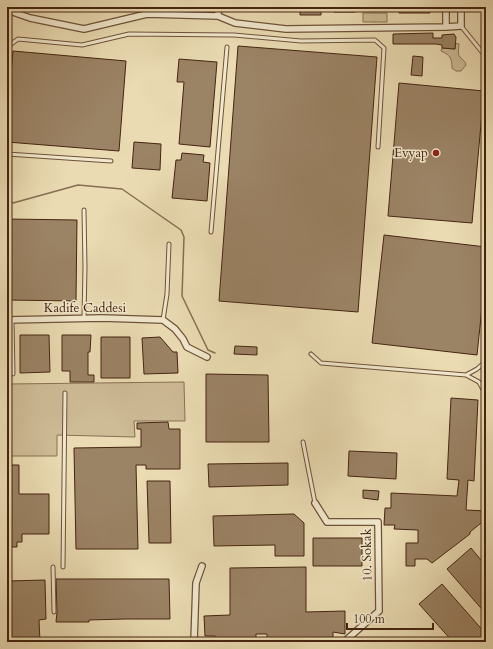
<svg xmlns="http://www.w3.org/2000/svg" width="493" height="649" font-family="Cardo,serif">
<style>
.green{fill:#cebc97;stroke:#8a7054}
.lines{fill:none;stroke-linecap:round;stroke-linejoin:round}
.stream{stroke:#876d52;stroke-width:1.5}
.building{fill:#9b8365;stroke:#462412}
.service-casing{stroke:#6f523a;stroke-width:5}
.minor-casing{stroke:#6f523a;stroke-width:8}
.service{stroke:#f1e8cd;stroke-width:3}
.minor{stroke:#f1e8cd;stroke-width:5.5}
.poi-dot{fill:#8f2418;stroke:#f1e8cd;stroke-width:1.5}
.labels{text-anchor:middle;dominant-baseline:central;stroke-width:3;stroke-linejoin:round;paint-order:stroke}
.poi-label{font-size:13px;fill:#462412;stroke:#f1e8cd;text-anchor:end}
.street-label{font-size:13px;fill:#462412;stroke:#f1e8cd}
</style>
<rect width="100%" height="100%" fill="#eadbb2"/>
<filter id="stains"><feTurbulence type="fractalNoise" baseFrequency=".005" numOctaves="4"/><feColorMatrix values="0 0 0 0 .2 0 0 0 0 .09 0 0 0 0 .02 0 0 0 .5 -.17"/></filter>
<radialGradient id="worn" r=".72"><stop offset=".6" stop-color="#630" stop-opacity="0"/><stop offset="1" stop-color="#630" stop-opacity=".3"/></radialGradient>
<path class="green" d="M363 13H387V22H363Z
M455 43 459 44C459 48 457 53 460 57 463 61 465 60 466 65L461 71H456L452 68C452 58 450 55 441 51L442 48 455 49Z
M184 382 185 421H134L135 437 57 435V456H7V384Z"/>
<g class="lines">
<path class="stream" d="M7 199 13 203 78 185 122 189 181 230 184 237 182 296 208 350 215 353"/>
</g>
<path class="building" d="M300 7H321V15H300Z
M334 7H354L355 12H334Z
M399 7H430V13H399Z
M433 33V38H442V35L454 34 456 37 455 49 442 48V45L436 44H393V34Z
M238 46 377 57 358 312 219 301Z
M13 51 126 61 119 151 7 142V117Z
M413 56 423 57 422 76 411 75Z
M179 59 217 62 210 147 179 144 184 82H177Z
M399 83 484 91 472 223 388 216Z
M134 142 161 144 160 170 132 168Z
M182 153 204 155 203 162 210 163 207 201 172 198 176 160H181Z
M7 219 77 220 76 301 7 300Z
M384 235 486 247V269L477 355 372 343Z
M20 335H49L50 372 20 373Z
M62 335H91L90 352H88V375H94V382H70V371H62Z
M101 337H130V378H101Z
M160 337 173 352H177L178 373 144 374 142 338Z
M235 346 257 347V355L234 354Z
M206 374 268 375 269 442H206Z
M451 398 478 400 474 481 468 480 466 510 486 511V519L470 532V534L432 563 427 559H415V566H406V543H418V530L394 529 395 525H384L385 508H391V493L457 496 459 480 447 479Z
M168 422 169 429H180V469H146V465H136L138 549H76L74 448 141 447V429H137V423Z
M349 451 397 453 396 479 348 476Z
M288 463V485L209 487 208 464Z
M7 465H19V494H49V534H22V542H17V547H7Z
M147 481H170L171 543H149Z
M363 490 379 491 378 500 363 498Z
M294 514 304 523V556H275V545L214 546 213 516Z
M313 538H362V566H313Z
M471 548 486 566V614L447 569Z
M306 567V612L345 611V634L333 632V642H267V634H256V640L215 641V636H205L204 616 230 615V568Z
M56 579H169L170 619H126L89 620V622H56L57 612Z
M45 580 46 619 39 620 40 642H10L8 581Z
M442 584 486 634V639L483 642H453L419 604Z"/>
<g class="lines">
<g class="service-casing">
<path id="service" d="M461 26 486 57
M7 47 18 39 82 45 129 34 234 35 301 41 375 40 384 48 378 147
M7 154 111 161
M211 232 227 47
M84 318 85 267 84 210
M12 320 13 374
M163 320 167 294 169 244
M311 354 321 363 466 375 477 369 486 361
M466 375 479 382 486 395 484 468 486 473
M303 442 315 503
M53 567 54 612
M63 567 65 393"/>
</g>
<g class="minor-casing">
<path id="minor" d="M218 7V16
M446 7V27L461 26V7
M7 10 30 18 84 29 147 14 218 16 235 23 286 29 446 27
M7 320 102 318 163 320 175 329 183 339 187 347 207 357
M315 503 327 522H378L379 611 344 642
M194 642 196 583 202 566"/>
</g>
<use href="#service" class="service"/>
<use href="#minor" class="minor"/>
</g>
<circle class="poi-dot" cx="436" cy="153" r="4"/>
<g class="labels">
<g class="poi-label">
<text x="428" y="153">Evyap</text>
</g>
<g class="street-label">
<text x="85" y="308">Kadife Caddesi</text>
<text transform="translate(367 555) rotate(-91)">10. Sokak</text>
</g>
</g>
<rect width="493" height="649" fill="none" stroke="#eadbb2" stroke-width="24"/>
<rect x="8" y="8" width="477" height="633" fill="none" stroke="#462412" stroke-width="2"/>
<rect x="12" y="12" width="469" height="625" fill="none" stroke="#462412"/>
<path d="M347 623v6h86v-6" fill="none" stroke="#462412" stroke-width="2"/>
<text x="353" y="623" font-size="12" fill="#462412" stroke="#f1e8cd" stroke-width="3" paint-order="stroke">100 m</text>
<rect width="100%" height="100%" filter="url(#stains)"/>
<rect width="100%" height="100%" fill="url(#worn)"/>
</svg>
